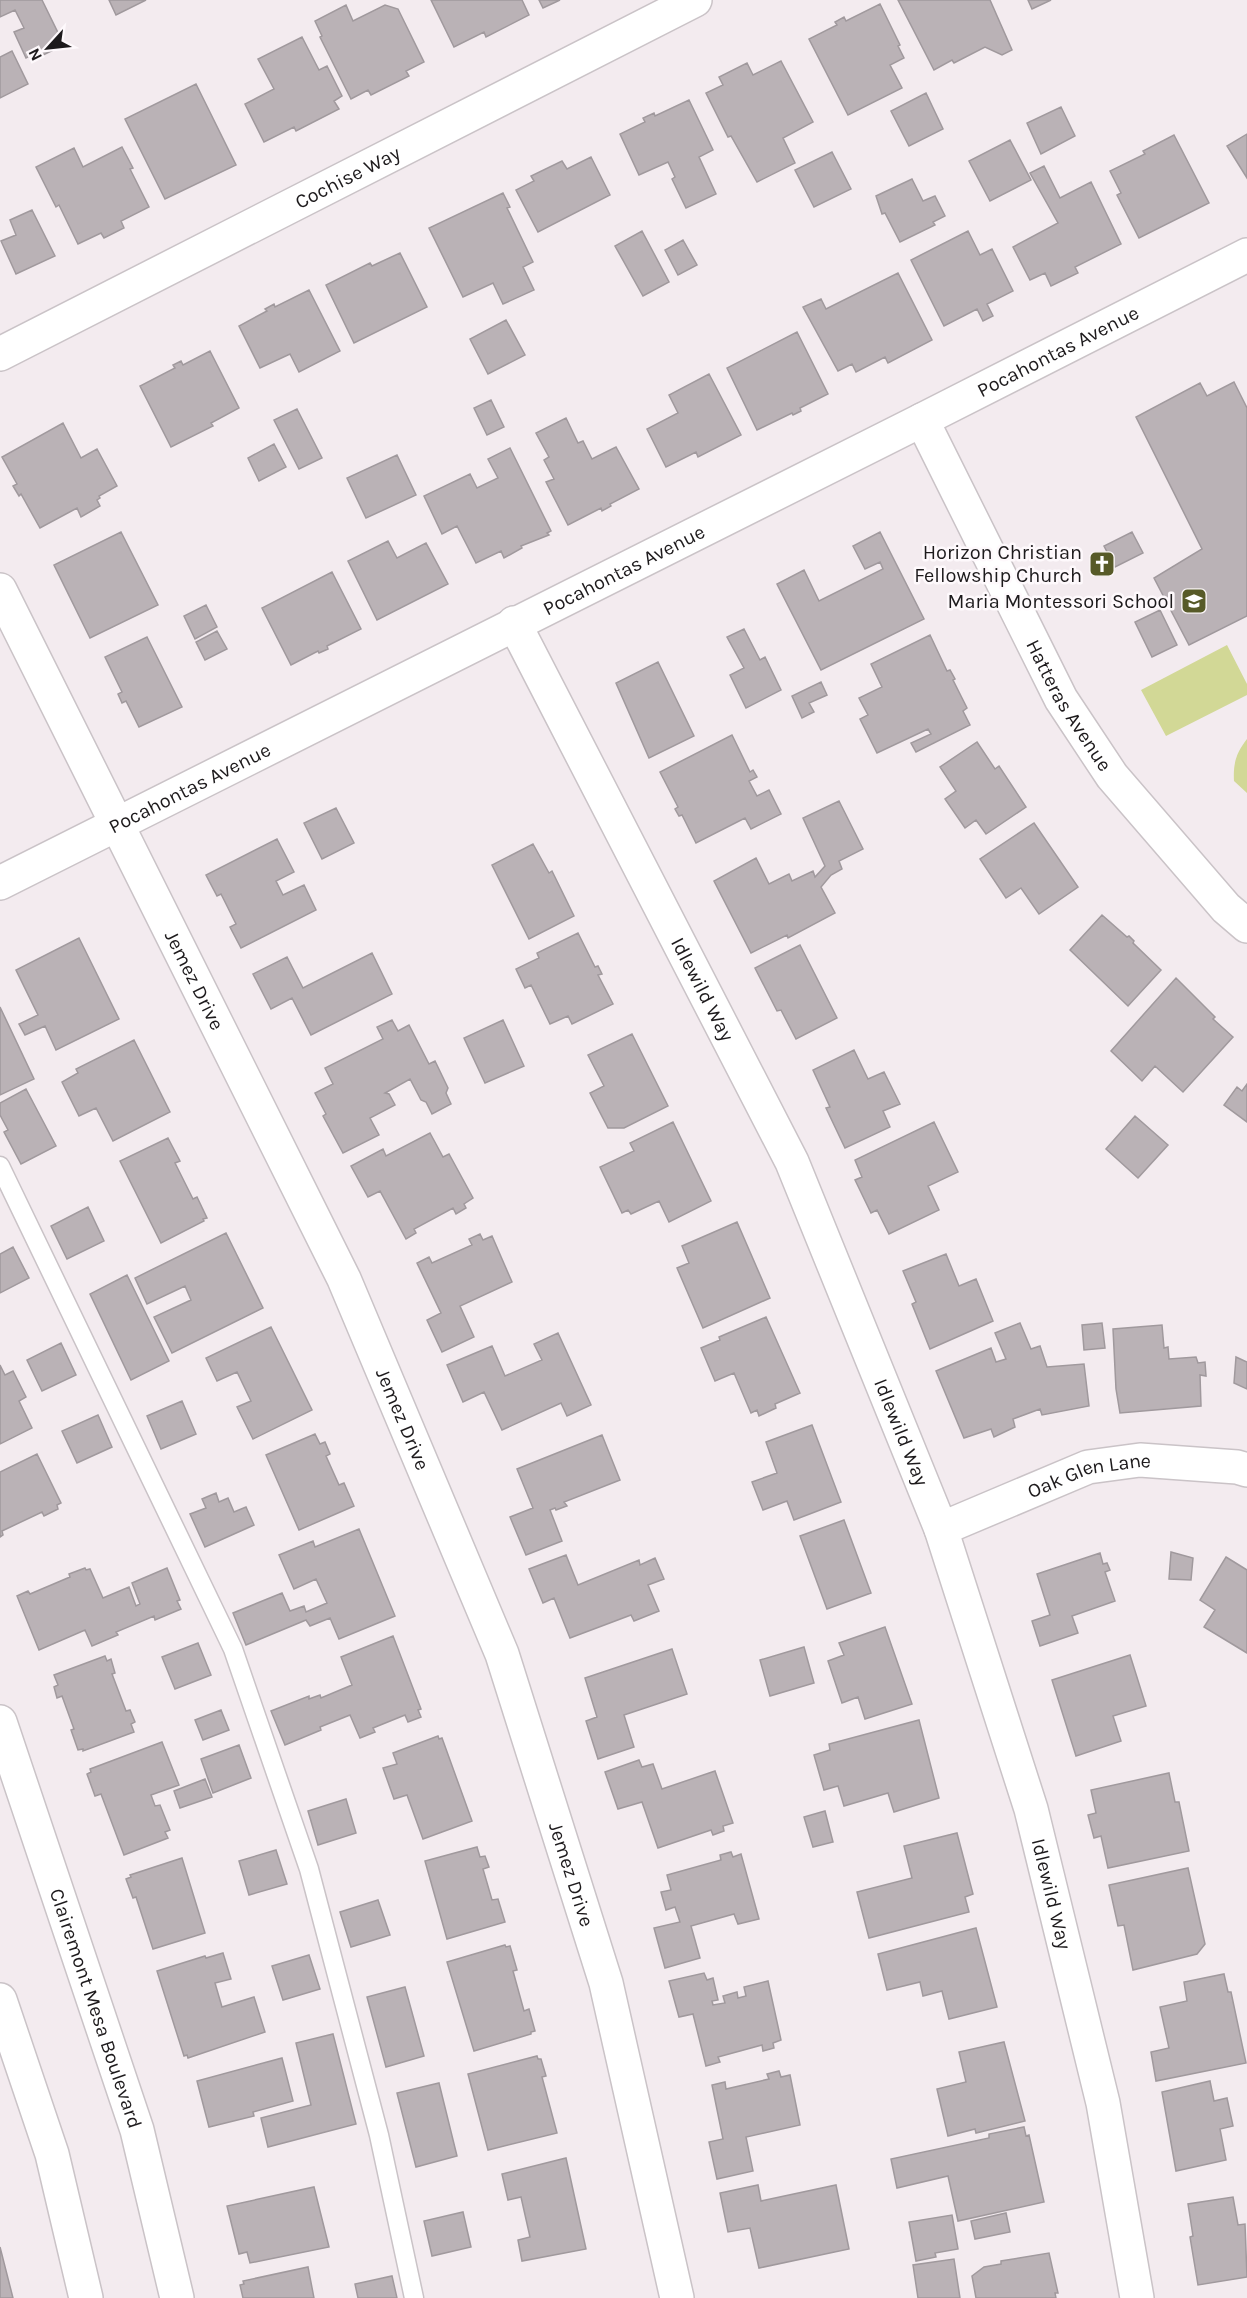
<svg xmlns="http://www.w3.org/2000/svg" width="1247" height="2298" font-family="Karla,sans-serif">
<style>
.green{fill:#d2d896}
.building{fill:#bab2b6;stroke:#a0999d;stroke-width:1.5}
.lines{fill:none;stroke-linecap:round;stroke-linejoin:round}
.lane-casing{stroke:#cac3c7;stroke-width:21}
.street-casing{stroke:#cac3c7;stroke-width:36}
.secondary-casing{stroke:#cac3c7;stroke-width:36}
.lane{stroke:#fff;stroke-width:18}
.street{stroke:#fff;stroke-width:33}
.secondary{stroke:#fff;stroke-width:33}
.labels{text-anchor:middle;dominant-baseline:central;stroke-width:5;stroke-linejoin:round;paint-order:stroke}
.street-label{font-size:20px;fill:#1d1a1c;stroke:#fef9fc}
.poi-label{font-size:20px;fill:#1d1a1c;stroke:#fef9fc;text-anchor:end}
</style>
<rect width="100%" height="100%" fill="#f3ebef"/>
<path class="green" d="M1227 645 1247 684V695L1166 736 1141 690Z
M1247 739V793L1234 781C1233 764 1236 753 1247 739Z"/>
<path class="building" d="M0 0H42L64 45 39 57 37 52 26 58 14 32 24 28 15 10 0 17Z
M109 0H146L116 15Z
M431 0H522L529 15 486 37 484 32 454 47Z
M539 0H560L543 8Z
M898 0H990L1012 50 1002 55 985 47 954 63 952 60 934 70Z
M1028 0H1051L1032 9Z
M880 4 900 45 898 46 904 58 890 65 902 88 848 115 809 39 837 25 835 22 844 17 846 21Z
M346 5 353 21 385 5 398 9 424 62 406 71 409 76 371 95 368 90 351 99 320 37 322 36 315 21Z
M302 37 319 70 327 66 342 96 334 101 339 109 296 131 294 127 264 142 245 104 274 89 258 59Z
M12 51 28 84 0 98V57Z
M781 61 813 122 783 138 795 163 757 182 731 136 728 137 706 93 723 85 719 77 747 63 753 75Z
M196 84 236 165 165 199 125 119Z
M926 93 943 129 909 146 891 111Z
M689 100 713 150 699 157 716 194 686 208 672 179 675 177 668 162 639 175 620 134 645 122 643 118 654 113 655 116Z
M1061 107 1075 136 1041 154 1027 123Z
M1247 134V178L1227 146Z
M1174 135 1209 203 1139 238 1117 195 1121 193 1110 171 1145 154 1143 151Z
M1010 140 1031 180 990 201 969 161Z
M122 147 133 168 130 169 149 207 121 221 124 228 104 238 101 233 78 244 59 205 56 207 36 167 74 148 83 167Z
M832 152 851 189 814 207 795 170Z
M591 157 610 195 538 232 516 190 534 181 531 176 562 161 567 169Z
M1044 166 1060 198 1091 182 1121 244 1075 267 1078 273 1051 286 1045 273 1030 280 1013 247 1058 223 1030 173Z
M912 179 923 201 935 196 945 216 933 222 935 225 900 242 885 213 882 214 876 196Z
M503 193 510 207 507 208 533 262 523 267 534 290 503 304 493 283 463 297 429 228Z
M32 210 55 256 16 274 1 241 16 235 10 220Z
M642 231 669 282 643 296 615 246Z
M968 231 980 255 992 249 1013 291 987 304 993 316 983 321 977 309 944 326 911 260Z
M683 240 697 265 678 275 665 250Z
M400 253 427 307 354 343 326 285 370 263 372 266Z
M898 273 932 340 888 363 885 357 856 372 852 364 838 371 803 307 821 299 826 309Z
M309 290 340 351 299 372 290 354 260 368 239 326 267 311 265 309 274 304 275 307Z
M506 320 525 355 488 374 470 339Z
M797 332 828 394 800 408 801 411 793 415 792 413 757 430 727 368Z
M210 351 239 408 211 423 213 426 171 447 140 386 175 368 173 365 181 361 183 365Z
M709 374 741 435 698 457 696 452 666 467 647 429 678 413 669 395Z
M1234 382 1247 408V616L1189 645 1154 578 1202 549 1136 417 1200 383 1207 396Z
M491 400 504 427 487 435 474 408Z
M297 409 322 458 299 469 274 420Z
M566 418 578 443 583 441 592 459 616 447 639 489 610 504 611 506 602 511 601 508 568 525 546 482 554 479 544 460 549 457 536 433Z
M63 423 81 458 97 449 117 486 99 496 100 498 97 500 100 506 81 517 77 508 40 528 21 494 19 496 13 486 17 484 2 457Z
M274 444 286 467 259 481 248 458Z
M510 448 551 531 547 533 549 535 521 546 522 548 504 558 501 551 476 563 457 526 442 534 424 496 470 474 477 488 498 478 488 459Z
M397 455 416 495 366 518 347 478Z
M121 532 158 605 90 638 54 565Z
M880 532 924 619 821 670 777 584 804 570 819 601 883 569 880 562 865 569 853 546Z
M1132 532 1143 553 1115 567 1104 546Z
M388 541 397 558 426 543 448 584 377 620 348 561Z
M332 572 361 629 327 646 328 649 319 653 318 651 291 665 262 608Z
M206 605 217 627 195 639 184 616Z
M1160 610 1177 645 1152 657 1135 622Z
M744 629 760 660 765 657 781 690 746 708 730 675 744 668 727 637Z
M217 631 227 649 205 660 196 642Z
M930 635 947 671 950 670 955 679 953 680 967 708 963 711 970 725 916 752 911 743 931 734 928 729 877 753 860 719 868 715 859 698 882 687 871 664Z
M147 637 182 707 139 727 126 701 122 703 118 694 122 692 105 657Z
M658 662 694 736 649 758 616 683Z
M821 682 827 695 809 703 814 712 802 718 792 696Z
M732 735 750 772 753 770 757 777 749 781 757 796 769 790 781 814 751 829 745 818 696 843 682 815 679 816 675 809 678 807 660 772Z
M977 742 995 769 999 766 1026 807 986 834 976 820 965 828 945 799 956 791 940 767Z
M839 801 863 849 839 861 842 869 831 875 821 887 835 913 788 938 787 935 751 953 714 881 756 858 769 884 789 874 792 881 813 871 815 877 825 866 803 818Z
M336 808 354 843 322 859 304 823Z
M1034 823 1078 887 1039 914 1021 888 1006 898 980 859Z
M277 839 294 872 276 881 283 895 304 885 316 910 241 948 230 927 236 924 221 894 217 896 206 875Z
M533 844 549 873 552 871 574 916 529 939 492 865Z
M1102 915 1127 937 1129 936 1134 941 1133 943 1161 970 1128 1006 1070 950Z
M578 933 595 967 598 966 602 974 598 975 613 1004 572 1024 568 1016 550 1024 531 985 525 988 516 969 539 958 537 953Z
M79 938 119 1019 56 1050 45 1026 25 1035 19 1024 38 1015 16 970Z
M800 945 837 1018 796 1039 781 1010 777 1011 755 968Z
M372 953 392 994 311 1035 292 998 271 1009 253 974 287 957 303 988Z
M1176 978 1215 1017 1213 1019 1233 1037 1183 1092 1155 1066 1142 1081 1111 1051Z
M0 1007 34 1079 0 1095Z
M392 1020 398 1031 409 1025 429 1064 435 1061 448 1088 446 1093 451 1104 432 1114 426 1102 421 1100 410 1079 385 1093 389 1094 395 1105 370 1118 379 1135 343 1153 323 1116 326 1114 315 1093 333 1084 325 1068 383 1039 377 1027Z
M503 1020 524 1066 485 1083 464 1038Z
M632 1034 668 1106 624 1128H608L590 1093 604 1086 588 1055Z
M134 1040 170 1112 113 1141 96 1108 79 1116 62 1082 78 1073 76 1069Z
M854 1050 868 1079 884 1072 900 1104 883 1111 890 1127 845 1148 826 1108 830 1107 813 1070Z
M1247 1084V1122L1224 1105 1237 1087 1242 1091Z
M26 1089 56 1146 21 1164 4 1132 8 1130 0 1115V1103Z
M1135 1116 1168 1145 1138 1178 1106 1149Z
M673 1122 711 1201 669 1222 659 1201 631 1214 628 1210 622 1213 600 1167 634 1151 630 1143Z
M934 1122 958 1172 928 1186 939 1210 889 1234 877 1210 871 1213 855 1180 862 1177 855 1160Z
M430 1133 443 1157 449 1154 473 1198 464 1204 466 1208 456 1214 453 1208 414 1229 416 1233 406 1239 380 1191 368 1197 351 1166 383 1149 386 1156Z
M168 1138 180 1161 175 1163 193 1199 197 1197 207 1218 203 1219 204 1221 161 1243 120 1161Z
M88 1207 104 1241 67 1259 51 1226Z
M737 1222 770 1298 703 1328 677 1268 689 1263 682 1246Z
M226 1233 263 1308 172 1353 154 1317 191 1300 185 1286 147 1304 135 1278Z
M480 1234 483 1240 492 1236 512 1282 460 1306 474 1337 442 1352 427 1320 441 1313 417 1263 429 1257 432 1263 472 1245 469 1239Z
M13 1247 29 1278 0 1293V1254Z
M946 1254 959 1286 976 1279 993 1321 930 1349 912 1304 916 1302 903 1271Z
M127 1275 169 1361 131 1380 90 1294Z
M766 1317 800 1393 775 1404 776 1408 759 1416 757 1410 751 1413 734 1373 715 1381 701 1348 720 1340 719 1337Z
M1020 1323 1031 1349 1040 1346 1047 1367 1084 1364 1089 1406 1042 1415 1040 1409 1013 1419 1015 1427 994 1437 991 1429 964 1438 936 1371 991 1348 996 1362 1006 1359 995 1333Z
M1102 1323 1105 1348 1084 1350 1082 1325Z
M1162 1325 1164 1348 1168 1347 1169 1359 1196 1357 1198 1363 1205 1362 1206 1376 1200 1375 1201 1406 1120 1413 1116 1389 1113 1329Z
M271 1327 312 1410 253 1439 237 1407 251 1401 237 1372 217 1381 206 1358Z
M558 1333 591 1405 567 1416 561 1403 502 1430 484 1392 463 1402 447 1365 492 1346 505 1376 542 1360 534 1344Z
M61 1343 76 1375 42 1391 27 1360Z
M1236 1357 1247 1362V1389L1234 1383Z
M0 1365 5 1375 13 1371 26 1397 19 1401 32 1428 0 1444Z
M182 1401 196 1434 161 1449 147 1416Z
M98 1415 112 1447 77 1463 62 1431Z
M812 1425 841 1502 794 1520 787 1501 763 1510 752 1482 777 1473 766 1442Z
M315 1434 320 1444 325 1442 330 1454 326 1456 339 1485 344 1483 354 1506 299 1530 266 1455Z
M602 1435 620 1480 564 1502 567 1506 556 1510 555 1508 550 1510 562 1541 526 1555 510 1517 533 1508 517 1469Z
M37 1454 61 1503 57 1505 58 1509 44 1516 42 1512 2 1531 3 1535 0 1537V1472Z
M216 1493 219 1502 228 1498 234 1512 246 1507 254 1525 205 1547 190 1514 206 1508 202 1499Z
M844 1520 871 1593 827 1609 800 1536Z
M359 1529 395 1616 339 1639 330 1618 310 1626 306 1620 246 1645 233 1613 282 1593 290 1611 304 1606 306 1612 327 1603 316 1579 294 1589 279 1555 313 1541 315 1547Z
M1171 1552 1193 1558 1191 1580 1169 1579Z
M1100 1553 1103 1564 1107 1563 1110 1570 1105 1572 1115 1601 1072 1616 1078 1633 1040 1646 1032 1621 1050 1615 1037 1574Z
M566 1555 578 1585 639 1560 640 1565 655 1558 664 1579 648 1585 659 1611 634 1621 631 1615 570 1638 554 1598 543 1603 529 1569Z
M1226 1557 1247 1570V1653L1204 1627 1215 1610 1200 1600Z
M85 1568 86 1570 90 1569 103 1598 129 1587 136 1606 140 1604 132 1583 167 1568 180 1600 177 1601 181 1609 155 1620 154 1616 116 1632 118 1635 92 1646 85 1630 39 1650 17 1596 28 1591 30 1594 70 1577 69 1574Z
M885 1627 912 1704 865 1719 858 1697 842 1703 828 1661 844 1655 839 1643Z
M393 1636 421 1709 418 1710 421 1717 408 1722 405 1715 373 1728 375 1732 360 1738 350 1715 320 1727 321 1730 285 1745 271 1711 309 1696V1699L320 1695 321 1698 352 1685 341 1657Z
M198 1643 211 1675 175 1689 162 1657Z
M804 1647 814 1683 770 1696 760 1660Z
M672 1649 687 1694 624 1715 634 1747 598 1759 586 1721 597 1717 585 1678Z
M1130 1655 1146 1706 1113 1716 1121 1741 1076 1756 1052 1680Z
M105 1656 107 1661 111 1659 115 1673 112 1674 126 1711 130 1710 135 1722 131 1724 134 1732 83 1751V1749L78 1750 71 1730 74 1729 62 1696 57 1698 54 1687 58 1685 54 1675Z
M221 1710 229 1730 203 1740 195 1720Z
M919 1720 939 1798 894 1812 888 1793 844 1806 838 1786 824 1790 814 1755 830 1750 829 1744Z
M438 1736 439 1739 442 1738 472 1821 423 1839 407 1795 394 1799 383 1768 397 1764 393 1753Z
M162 1742 179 1785 151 1795 155 1806 160 1805 170 1830 165 1832 168 1838 124 1855 101 1794 95 1796 87 1774 91 1772 90 1769Z
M239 1745 251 1778 213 1793 201 1759Z
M639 1760 642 1767 653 1764 662 1789 715 1771 733 1823 723 1826 724 1831 713 1835 711 1830 658 1848 642 1802 618 1809 605 1772Z
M1169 1773 1175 1802H1179L1189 1851 1108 1868 1101 1836 1094 1838 1088 1815 1096 1813 1091 1790Z
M205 1779 212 1797 180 1808 174 1791Z
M346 1799 356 1833 318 1845 308 1811Z
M825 1811 833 1842 813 1847 804 1817Z
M957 1833 973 1894 965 1897 969 1912 869 1938 857 1892 912 1878 904 1846Z
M477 1847 480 1857 485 1856 489 1867 483 1869 492 1900 498 1899 505 1922 447 1939 425 1861Z
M276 1850 287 1884 249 1895 239 1861Z
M731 1852 733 1857 741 1854 759 1919 738 1924 734 1914 691 1926 700 1958 665 1968 654 1928 680 1922 675 1907 666 1910 661 1892 671 1890 667 1875 721 1860 720 1855Z
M182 1858 205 1933 153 1949 136 1897 133 1898 126 1879 131 1877 130 1875Z
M1188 1868 1205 1944 1197 1954 1133 1970 1124 1925 1118 1926 1109 1885Z
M378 1900 390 1935 351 1947 340 1912Z
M976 1928 997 2007 949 2019 942 1991 923 1996 920 1982 887 1990 878 1954Z
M505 1945 506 1947 510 1946 517 1970 513 1971 524 2011 529 2009 535 2031 531 2032V2034L474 2051 447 1962Z
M223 1953 231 1979 215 1983 222 2007 254 1997 265 2032 188 2058 187 2055 184 2056 157 1971 205 1956 206 1958Z
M309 1955 320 1989 283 2000 272 1966Z
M704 1973 707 1980 713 1978 718 2000 712 2001 713 2005 725 2003 723 1996 737 1992 738 1998 746 1996 744 1987 768 1981 781 2040 773 2043 774 2048 763 2051 762 2045 718 2057 720 2062 706 2066 693 2014 679 2017 669 1981Z
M1224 1974 1228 1992H1231L1246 2063 1156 2081 1151 2052 1169 2048 1160 2007 1187 2001 1184 1982Z
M405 1987 424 2056 386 2067 367 1997Z
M333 2034 356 2124 268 2147 261 2118 311 2105 296 2043Z
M1004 2042 1025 2121 976 2133 975 2129 948 2136 937 2089 966 2082 959 2052Z
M537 2056 538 2059H541L546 2076 542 2077 557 2133 488 2150 468 2074Z
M282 2058 293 2101 253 2112 254 2116 209 2127 197 2081Z
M779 2071 781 2077 790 2075 800 2125 746 2137 753 2171 717 2179 709 2142 723 2139 712 2085 725 2082 726 2089 769 2079 767 2074Z
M1210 2081 1214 2101 1227 2098 1233 2126 1220 2129 1226 2160 1176 2171 1162 2092Z
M439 2083 457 2156 416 2167 397 2093Z
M1024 2127 1026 2136 1029 2135 1044 2202 958 2221 948 2176 897 2188 891 2159 989 2138V2134Z
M566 2158 586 2249 522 2261 518 2240 530 2237 521 2197 508 2200 502 2174Z
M758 2185 761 2201 836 2185 849 2249 759 2268 750 2228 728 2232 720 2193Z
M314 2187 329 2247 250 2263 247 2252 239 2254 227 2206Z
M1233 2197 1238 2225 1245 2224 1247 2277 1198 2285 1190 2237 1193 2236 1188 2204Z
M463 2212 471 2247 432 2256 424 2221Z
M1006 2213 1010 2232 975 2239 971 2221Z
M952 2215 958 2249 935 2253 936 2257 916 2261 909 2222Z
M0 2247 13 2298H0Z
M1049 2253 1058 2293H1055L1056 2298H976L972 2276 984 2267 1001 2264V2261Z
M954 2259 960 2298H918L913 2265Z
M308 2267 314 2298H243L240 2285 244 2284 243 2281Z
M392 2276 397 2298H358L355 2284Z"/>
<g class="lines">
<g class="lane-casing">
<path id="lane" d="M0 1166 233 1649 309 1869 379 2135 414 2298"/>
</g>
<g class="street-casing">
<g id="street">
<path id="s1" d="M0 354 695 0"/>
<path id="s2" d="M922 420 1061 699 1112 776 1226 908 1247 926"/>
<path id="s3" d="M0 590 344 1279 502 1654 606 1983 677 2298"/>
<path id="s4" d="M514 623 792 1162 941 1529 1031 1809 1103 2103 1137 2298"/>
<path id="s5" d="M0 883 922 420 1247 255"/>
<path id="s6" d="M941 1529 1088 1467 1140 1460 1237 1467 1247 1470"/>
</g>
</g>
<g class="secondary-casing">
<g id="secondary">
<path id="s7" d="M0 1722 137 2130 177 2298"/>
<path d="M0 2000 52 2154 86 2298"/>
</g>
</g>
<use href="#lane" class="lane"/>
<use href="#street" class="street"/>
<use href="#secondary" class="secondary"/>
</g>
<defs>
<g id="church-square" transform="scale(1.35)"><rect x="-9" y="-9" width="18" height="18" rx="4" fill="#575a28" stroke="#fef9fc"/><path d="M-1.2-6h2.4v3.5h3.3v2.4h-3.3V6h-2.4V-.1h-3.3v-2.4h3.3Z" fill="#fff"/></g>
<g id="school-square" transform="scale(1.35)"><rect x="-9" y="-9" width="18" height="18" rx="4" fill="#575a28" stroke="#fef9fc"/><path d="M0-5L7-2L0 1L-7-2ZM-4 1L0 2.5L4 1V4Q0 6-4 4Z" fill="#fff"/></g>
</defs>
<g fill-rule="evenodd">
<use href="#church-square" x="1102" y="564"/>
<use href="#school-square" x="1194" y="601"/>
</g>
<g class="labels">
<g class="street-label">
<text stroke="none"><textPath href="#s1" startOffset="390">Cochise Way</textPath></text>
<text stroke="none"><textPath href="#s5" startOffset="1184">Pocahontas Avenue</textPath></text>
<text stroke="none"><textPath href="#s5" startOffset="698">Pocahontas Avenue</textPath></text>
<text stroke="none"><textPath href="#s2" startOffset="321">Hatteras Avenue</textPath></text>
<text stroke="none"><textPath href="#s5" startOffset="212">Pocahontas Avenue</textPath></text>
<text stroke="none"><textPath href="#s3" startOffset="436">Jemez Drive</textPath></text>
<text stroke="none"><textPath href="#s4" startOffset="412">Idlewild Way</textPath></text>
<text stroke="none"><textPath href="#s3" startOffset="922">Jemez Drive</textPath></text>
<text stroke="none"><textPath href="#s4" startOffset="898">Idlewild Way</textPath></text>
<text stroke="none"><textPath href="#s6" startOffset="159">Oak Glen Lane</textPath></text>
<text stroke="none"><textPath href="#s3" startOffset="1408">Jemez Drive</textPath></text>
<text stroke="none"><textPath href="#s4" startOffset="1384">Idlewild Way</textPath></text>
<text stroke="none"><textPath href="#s7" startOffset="302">Clairemont Mesa Boulevard</textPath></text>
</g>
<g class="poi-label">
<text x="1082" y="552">Horizon Christian<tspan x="1082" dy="23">Fellowship Church</tspan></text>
<text x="1174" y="601">Maria Montessori School</text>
</g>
</g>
<g transform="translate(48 48) rotate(243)" stroke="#fef9fc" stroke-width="4.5" paint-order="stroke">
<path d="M0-4.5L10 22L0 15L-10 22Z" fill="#1d1a1c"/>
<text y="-9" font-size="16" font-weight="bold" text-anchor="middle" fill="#1d1a1c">N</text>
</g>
</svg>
